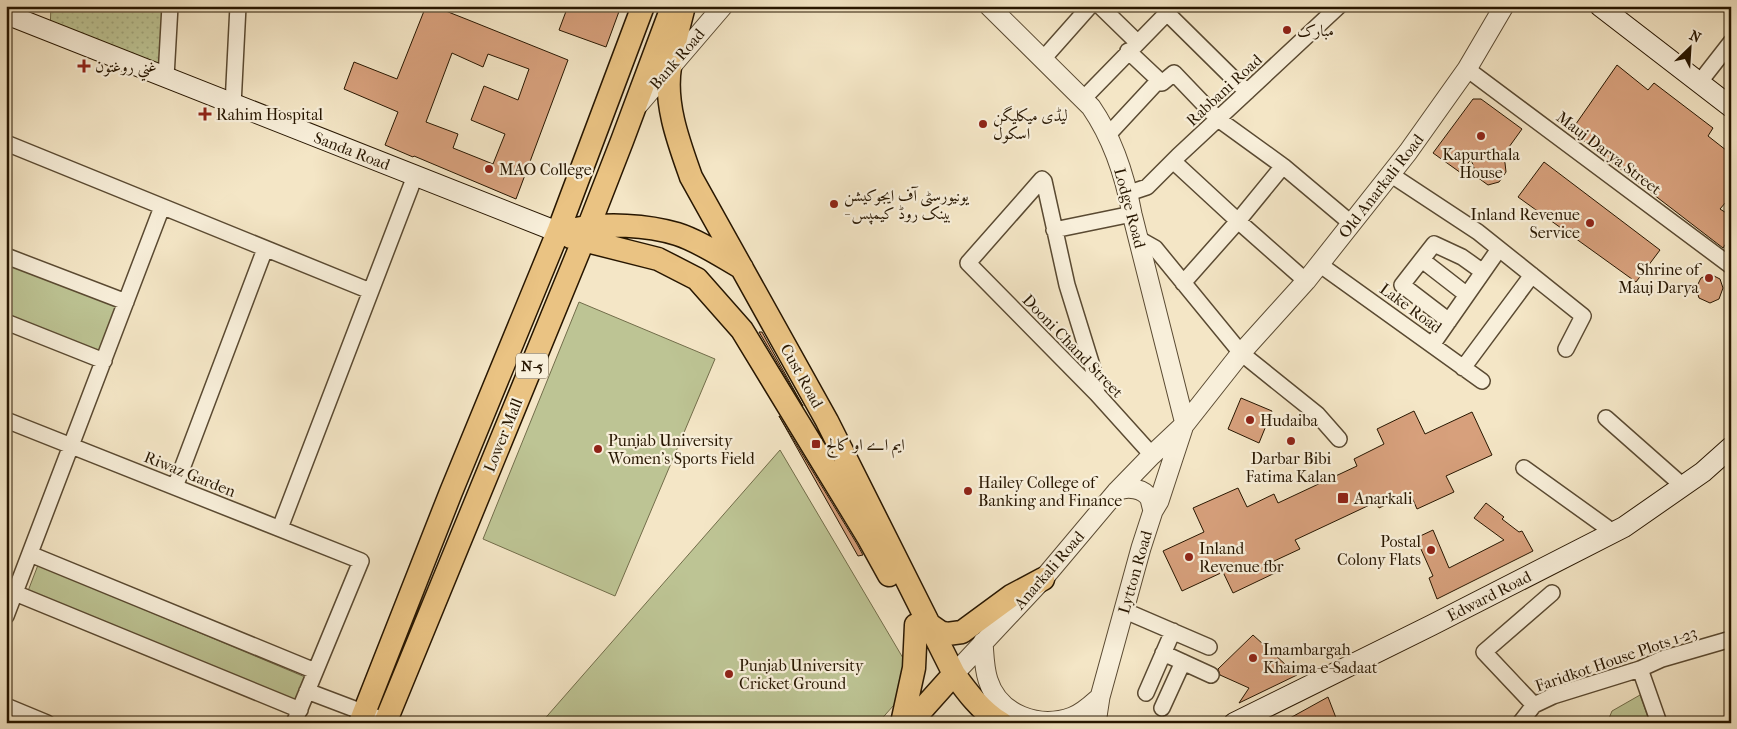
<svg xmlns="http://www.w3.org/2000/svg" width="1737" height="729" font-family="'IM FELL French Canon',Amiri,serif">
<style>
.grass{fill:url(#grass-dots);stroke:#726d4a}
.park{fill:#bdc494;stroke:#726d4a}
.building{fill:#d7a07c;stroke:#271600;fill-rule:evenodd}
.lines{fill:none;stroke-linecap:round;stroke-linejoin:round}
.minor-casing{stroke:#5a4a32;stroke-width:18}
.tertiary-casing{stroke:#5a4a32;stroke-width:21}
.secondary-casing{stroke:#271600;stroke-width:22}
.primary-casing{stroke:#271600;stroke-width:25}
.minor{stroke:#f8efda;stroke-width:15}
.tertiary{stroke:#f8efda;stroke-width:19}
.secondary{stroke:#f8efda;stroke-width:20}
.primary{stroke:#eac383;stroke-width:22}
.poi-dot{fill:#8f2418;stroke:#f8efda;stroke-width:2}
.labels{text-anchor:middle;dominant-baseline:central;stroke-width:4.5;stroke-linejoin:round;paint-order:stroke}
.shield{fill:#f8efda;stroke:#665741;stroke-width:1}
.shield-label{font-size:15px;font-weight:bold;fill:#271600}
.poi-label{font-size:16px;fill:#271600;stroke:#f8efda;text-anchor:start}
.street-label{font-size:16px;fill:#271600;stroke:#f8efda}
</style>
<defs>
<pattern id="grass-dots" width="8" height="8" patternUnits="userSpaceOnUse" patternTransform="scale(1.25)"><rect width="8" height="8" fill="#bdc494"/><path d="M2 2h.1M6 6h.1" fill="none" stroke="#a2a87e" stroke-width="1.8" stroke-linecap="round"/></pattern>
</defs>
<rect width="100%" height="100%" fill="#f4e6c6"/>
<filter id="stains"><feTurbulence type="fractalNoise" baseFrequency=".004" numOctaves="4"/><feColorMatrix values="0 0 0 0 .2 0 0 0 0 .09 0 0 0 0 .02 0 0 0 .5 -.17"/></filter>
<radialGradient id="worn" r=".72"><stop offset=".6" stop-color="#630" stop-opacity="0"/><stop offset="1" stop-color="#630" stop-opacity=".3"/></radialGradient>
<path class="grass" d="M51 6H167L163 76 50 31Z"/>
<path class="park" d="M6 256 126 302 104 361 6 322Z
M579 302 715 359 615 596 483 539Z
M780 450 916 680 878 723H541Z
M38 565 305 677 295 702 28 591Z
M1640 695 1650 723H1607L1612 711Z"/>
<path class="building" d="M426 6H433L466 19 568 60 516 199 414 156 413 157 385 145 398 112 344 89 354 62 397 79ZM452 53 483 67 488 54 529 69 518 100 484 86 471 120 505 134 493 164 453 148 458 134 426 122Z
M568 6H621L606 47 559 30Z
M1617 65 1648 90 1654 83 1713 128 1708 136 1731 154V196L1720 209 1731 216V236L1723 248 1571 131Z
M1473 99H1481L1522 129 1504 154 1506 172 1499 182 1488 185 1477 177 1471 159 1461 173 1433 153Z
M1544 162 1660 250 1636 282 1518 197Z
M1710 274 1720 279 1723 288 1719 299 1710 303 1699 298 1696 288 1701 278Z
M759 332H762L803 406Z
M1241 398 1272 411 1259 443 1228 429Z
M1414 411 1425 434 1472 412 1492 455 1446 476 1454 492 1417 509 1410 493 1379 508 1376 502 1295 540 1300 549 1272 562 1277 572 1233 593 1223 572 1182 591 1163 551 1204 532 1193 508 1238 488 1247 507 1274 494 1278 503 1357 466 1354 459 1384 444 1377 429Z
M779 416 857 544 863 555 858 556Z
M1486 503 1504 517 1502 519 1519 532 1522 531 1533 551 1437 599 1429 578 1433 576 1416 538 1433 530 1449 568 1504 540 1474 518Z
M1253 635 1297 675 1239 703 1249 688 1220 675 1218 669Z
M1328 697 1338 723H1281Z"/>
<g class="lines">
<g class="minor-casing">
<path id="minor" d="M1100 6 1137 42
M1128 51 1162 83 1174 73 1218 119 1283 166 1352 224
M1043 59 1090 6
M1467 69 1731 266
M166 77 170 6
M1699 83 1731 42
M1083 99 1167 13 1247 92
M233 105 238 6
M1107 136 1159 80
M6 143 370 291
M1173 161 1238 221 1306 281
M1390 174 1478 232 1583 316 1566 349
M1129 193 1147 187 1178 156 1339 6
M1054 230 1132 214
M1139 239 1155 248 1241 353 1317 414 1339 439
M6 256 126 302
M1422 260 1467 295
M1319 264 1482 381
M1183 283 1238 221 1283 166
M1449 321 1402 285 1434 244 1462 257 1483 272
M6 322 104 361
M1432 345 1499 249
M1463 368 1532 275
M1097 394 1093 369 1067 285 1044 181 1042 179 968 263 1097 394 1152 455
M1606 418 1683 486
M6 420 361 561 294 723
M1524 468 1613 532
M175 487 265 249
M280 528 415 176
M30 554 315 671
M15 593 300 710
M1123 610 1209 647
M6 616 162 207
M1163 653 1211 675
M1640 669 1659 723
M307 691 386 721
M1146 693 1173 631
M1534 705 1484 652 1552 593
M6 706 47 723
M1162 708 1183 662
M1520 723 1534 705 1553 696 1640 669 1662 659 1731 639"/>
</g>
<g class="tertiary-casing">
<path id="tertiary" d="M989 6 1091 107C1113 139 1125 176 1132 214L1185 424
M639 104 723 6
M1117 491C1127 486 1144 488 1150 499 1151 503 1152 507 1153 511
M983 642C984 654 984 668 988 680 999 715 1039 729 1072 717 1083 713 1091 705 1100 697
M954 674 1043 579 1117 491 1152 455 1185 424 1241 353 1306 281 1408 152 1467 69 1504 6
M1096 723 1100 697 1141 548 1153 511 1159 501 1183 428"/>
</g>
<g class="secondary-casing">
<path id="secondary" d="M1600 6 1731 107
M6 14 558 232
M1234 723 1432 625 1624 527 1703 472 1731 447"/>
</g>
<g class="primary-casing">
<path id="primary" d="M684 6C679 26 673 47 670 67 664 104 679 143 691 177L827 421 954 674C967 692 981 711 1001 723
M576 229C606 223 647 225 677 234 699 241 721 256 742 268
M571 237 658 259 697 279 742 330 868 537 889 575
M930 625 940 632 947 634 962 632 1011 596 1043 579
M360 723 451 492 558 232 643 6
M385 723 583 241 622 141 671 10
M902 723 914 668 916 625
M910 723 954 674"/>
</g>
<use href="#minor" class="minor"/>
<use href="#tertiary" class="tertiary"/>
<use href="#secondary" class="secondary"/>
<use href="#primary" class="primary"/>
</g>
<g class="poi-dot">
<circle cx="1287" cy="30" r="5"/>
<path d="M81.5 58.5h5v5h5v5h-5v5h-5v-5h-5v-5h5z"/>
<path d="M202.5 106.5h5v5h5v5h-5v5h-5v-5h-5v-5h5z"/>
<circle cx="983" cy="124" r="5"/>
<circle cx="1481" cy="136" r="5"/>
<circle cx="489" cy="169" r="5"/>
<circle cx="834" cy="204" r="5"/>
<circle cx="1590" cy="223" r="5"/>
<circle cx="1709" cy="278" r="5"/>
<circle cx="1250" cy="420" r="5"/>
<circle cx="1291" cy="441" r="5"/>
<rect x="811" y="439" width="10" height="10" rx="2.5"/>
<circle cx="598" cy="449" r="5"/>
<circle cx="968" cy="491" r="5"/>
<rect x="1337" y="492" width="12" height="12" rx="2.5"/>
<circle cx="1431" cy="550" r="5"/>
<circle cx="1189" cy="557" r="5"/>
<circle cx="1253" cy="658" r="5"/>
<circle cx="729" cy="674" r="5"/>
</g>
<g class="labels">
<rect class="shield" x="516" y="353.5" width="32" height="25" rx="4"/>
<g class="shield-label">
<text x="532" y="366">N-5</text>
</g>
<g class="poi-label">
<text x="1297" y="30">مبارک</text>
<text x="95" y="66">غني روغتون</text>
<text x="216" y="114">Rahim Hospital</text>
<text x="993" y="115">لیڈی میکلیگن<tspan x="993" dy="18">اسکول</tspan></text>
<text x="1481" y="154" text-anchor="middle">Kapurthala<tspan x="1481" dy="18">House</tspan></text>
<text x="499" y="169">MAO College</text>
<text x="844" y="195">یونیورسٹی آف ایجوکیشن<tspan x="844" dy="18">- بینک روڈ کیمپس</tspan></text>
<text x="1580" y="214" text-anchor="end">Inland Revenue<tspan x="1580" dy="18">Service</tspan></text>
<text x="1699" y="269" text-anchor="end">Shrine of<tspan x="1699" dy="18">Mauj Darya</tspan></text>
<text x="1260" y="420">Hudaiba</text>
<text x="608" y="440">Punjab University<tspan x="608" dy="18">Women's Sports Field</tspan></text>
<text x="826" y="444">ایم اے او کالج</text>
<text x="1291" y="458" text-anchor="middle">Darbar Bibi<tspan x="1291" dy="18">Fatima Kalan</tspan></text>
<text x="978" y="482">Hailey College of<tspan x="978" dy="18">Banking and Finance</tspan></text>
<text x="1354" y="498">Anarkali</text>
<text x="1421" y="541" text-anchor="end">Postal<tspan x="1421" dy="18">Colony Flats</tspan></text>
<text x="1199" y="548">Inland<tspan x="1199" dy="18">Revenue fbr</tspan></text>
<text x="1263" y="649">Imambargah<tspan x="1263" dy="18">Khaima-e-Sadaat</tspan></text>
<text x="739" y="665">Punjab University<tspan x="739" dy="18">Cricket Ground</tspan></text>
</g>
<g class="street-label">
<text transform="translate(677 59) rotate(-49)">Bank Road</text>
<text transform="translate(1224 90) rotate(-43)">Rabbani Road</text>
<text transform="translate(352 151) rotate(21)">Sanda Road</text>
<text transform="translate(1609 153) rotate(37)">Mauj Darya Street</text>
<text transform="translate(1381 186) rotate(-52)">Old Anarkali Road</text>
<text transform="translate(1130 208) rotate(75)">Lodge Road</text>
<text transform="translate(1411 308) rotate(36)">Lake Road</text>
<text transform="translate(1073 346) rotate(46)">Dooni Chand Street</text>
<text transform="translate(802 376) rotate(61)">Cust Road</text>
<text transform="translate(503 435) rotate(-68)">Lower Mall</text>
<text transform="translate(190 474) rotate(22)">Riwaz Garden</text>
<text transform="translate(1049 570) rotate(-49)">Anarkali Road</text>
<text transform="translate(1135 572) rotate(-74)">Lytton Road</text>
<text transform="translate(1489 596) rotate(-27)">Edward Road</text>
<text transform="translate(1616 659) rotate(-19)">Faridkot House Plots 1-23</text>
</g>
</g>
<rect width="1737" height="729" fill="none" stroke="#f4e6c6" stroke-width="25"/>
<rect x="8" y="8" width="1722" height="714" fill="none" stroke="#271600" stroke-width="2.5"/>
<rect x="12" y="12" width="1712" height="704" fill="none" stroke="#271600"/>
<g transform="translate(1690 48) rotate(25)" stroke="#f8efda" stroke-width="4" paint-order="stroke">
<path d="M0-4L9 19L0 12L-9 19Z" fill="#271600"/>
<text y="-8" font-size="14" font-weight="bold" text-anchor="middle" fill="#271600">N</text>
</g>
<rect width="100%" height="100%" filter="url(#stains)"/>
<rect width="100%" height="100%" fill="url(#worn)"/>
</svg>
